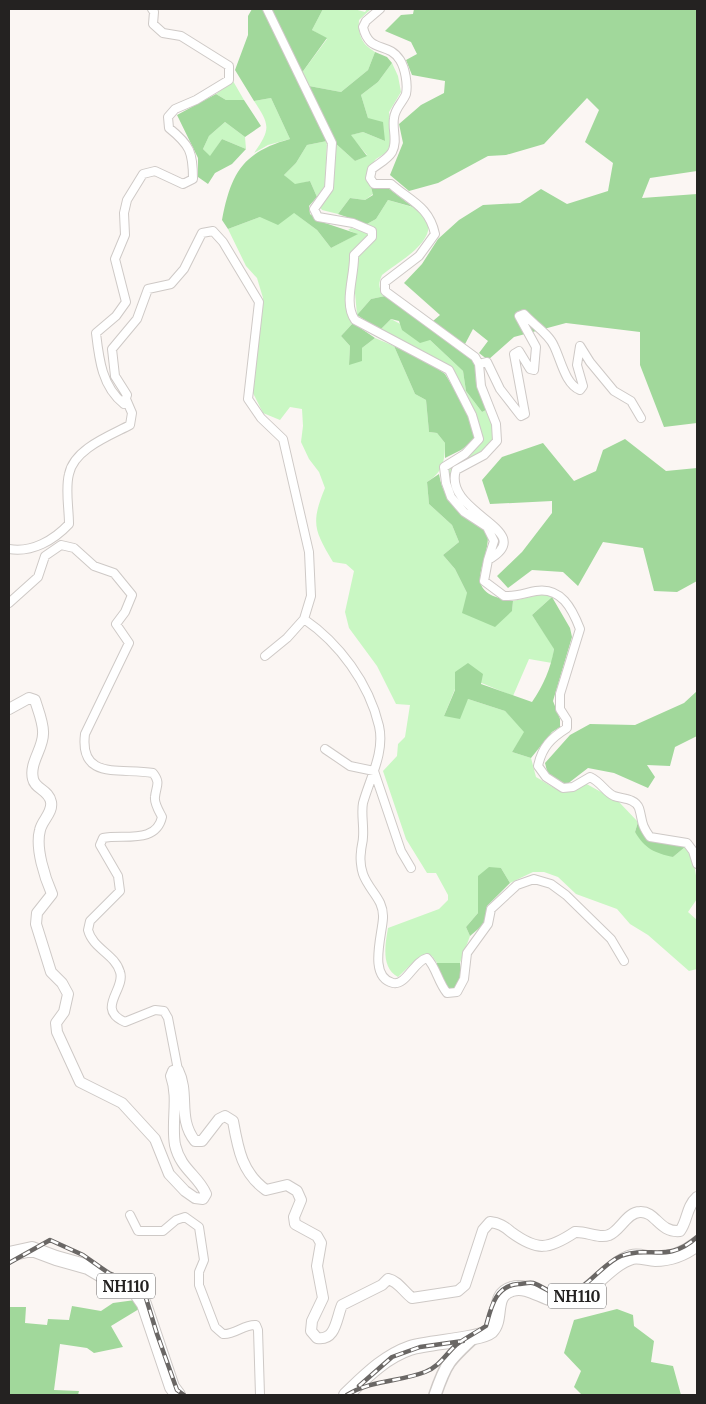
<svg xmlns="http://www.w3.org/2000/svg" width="706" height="1404" font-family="Merriweather,serif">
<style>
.green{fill:#c9f7c3}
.forest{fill:#a1d89b}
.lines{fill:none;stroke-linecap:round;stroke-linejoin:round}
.street-casing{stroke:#cec9c6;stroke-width:10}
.secondary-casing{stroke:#cec9c6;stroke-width:12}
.primary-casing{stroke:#cec9c6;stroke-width:14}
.highway-casing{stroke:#cec9c6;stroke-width:16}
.street{stroke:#fff;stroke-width:8}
.secondary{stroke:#fff;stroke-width:10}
.primary{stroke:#fff;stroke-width:11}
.highway{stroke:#fff;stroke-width:14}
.rail-casing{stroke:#6a6765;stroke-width:4.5}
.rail{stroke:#fff;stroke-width:2.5;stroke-dasharray:8;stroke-linecap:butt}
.labels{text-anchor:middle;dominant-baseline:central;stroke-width:4;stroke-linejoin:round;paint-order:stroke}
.shield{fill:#fff;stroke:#666464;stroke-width:1}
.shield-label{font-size:15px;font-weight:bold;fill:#242221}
</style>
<rect width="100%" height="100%" fill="#fbf6f3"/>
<path class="green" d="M323 9H354L365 12 367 9H371L359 20C358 36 362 44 375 52L368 70 341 92 309 86 301 74 327 39 312 30Z
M392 63 398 76 401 92 389 112 391 142 387 152 376 159 368 169 367 176 373 194 365 200 350 198 338 214 322 210 319 206 332 188 334 142 355 161 367 155 350 135 363 132 385 141 368 118 361 95 378 82Z
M233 81 244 100H226L216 94Z
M271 98 290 139 268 145 254 153C271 129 270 125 254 101Z
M225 122 245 137 246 149 222 139 210 157 203 149 209 136Z
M327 141 325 185 317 197 310 181 295 185 284 175 296 163 307 145Z
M388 200 412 207 406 201C415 204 423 209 427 218 437 242 399 261 382 275 378 284 378 288 385 296L371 299 357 315 354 282 358 268 357 256C367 248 375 242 375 229L367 224 376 219Z
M293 212 317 230 331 248 357 234 348 230 351 228 369 233 370 239 351 254 348 315 353 323 341 336 350 346 349 365 362 348 375 338 394 346 415 394 426 400 429 432 437 433 445 443C445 461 443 472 427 482L429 504 452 525 459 542 443 555 455 569 467 593 512 611 513 601 547 593 552 597 532 615 554 648 552 663 529 659 513 696 455 672V689L444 716 468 699 505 711 525 732 512 752 531 758 536 777C555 788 563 798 583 782L619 802 638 822 635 832 673 857 685 847 693 857 697 882V899L688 912 697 920V969L689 971 648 935 630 924 617 909 576 894 558 877 544 872H533L510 883 501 868 478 913 466 927 470 936 460 963H437L432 956C418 953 409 968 398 977 381 968 385 945 388 928L439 909 448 900V895L436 873H427L406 839 383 771 397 756 398 744 405 737 410 705 396 704 377 666 349 628 345 612 354 571 346 564 333 562C315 531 310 524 325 488L319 472 309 459 301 442 303 426 302 409 290 407 280 420 263 413 251 389 263 298 257 278 246 266 228 229 260 217Z
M391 319 430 340 463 371 466 391 482 412 490 408C492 421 497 434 489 447L452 471V475C453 484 456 495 461 502 473 519 498 520 500 545L496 550 497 542C476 521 446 500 448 468L467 456 481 441 477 418 444 364 380 330Z"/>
<path class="forest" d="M252 9H264L327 141 307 145 296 163 284 175 295 184 310 181 317 197 309 206 310 214 319 221 358 234 331 248 317 230 294 213 278 225 260 217 228 229 222 220C231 173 243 152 290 139L271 98 254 101 235 70 248 35V16Z
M268 9H323L312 30 327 38 301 74Z
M414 9H697V171L650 178 642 198 697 194V423L664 427 640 365V332L566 323 514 337 488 360 479 353 488 341 473 329 464 346 433 321 440 315 404 283 422 264 438 239 459 220 483 205 520 203 541 189 567 204 608 191 613 163 585 142 599 110 587 98 544 144 506 155 488 156 438 183 409 191 390 175 403 143 399 124 421 105 444 93 445 81 412 75 406 60 417 54 411 42 385 31 401 15 413 14Z
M375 52 387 57 392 63 378 82 361 95 368 118 383 122 385 141 363 132 351 135 367 156 355 161 334 142 309 86 341 92 368 70Z
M216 94 226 100H244L261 126 245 137 225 122 209 136 203 149 210 156 222 139 246 149 232 164 215 173 208 184 198 177V158L177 115Z
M371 187 388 188 413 207 388 200 376 219 367 224 338 214 350 198 365 200 373 195Z
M385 296 467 353 475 364 476 383 490 408 482 412 466 391 463 371 430 340 420 343 402 330 399 321 391 319 380 330 357 315 371 299Z
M353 323 375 338 362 348V361L349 365 350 346 341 336Z
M394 346 434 366 445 374 470 415 475 439 461 450 445 458V443L437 433 429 432 426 400 415 394Z
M625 439 666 471 697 468V581L677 592 654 591 643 548 603 542 578 586 563 572 532 570 508 588 497 576 522 552 552 513V501L490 504 482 480 502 457 543 443 574 481 596 471 603 450Z
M439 474C445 509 467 513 488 534 489 566 458 593 513 601L512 611 495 627 462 613 467 593 455 569 443 555 459 542 452 525 429 504 427 482Z
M552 597 570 628 572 637 553 701 560 719V727L552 732 531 758 512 752 524 732 505 711 468 699 460 719 444 716 455 690V672L468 663 483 674 481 684 532 702C543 686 551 668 554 649L532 615Z
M697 691V736L675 747 670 766 647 765 655 777 648 788 614 773 588 768 566 785 548 775 545 763 570 735 590 724 635 725 684 703Z
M638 822 647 838C660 843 673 841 685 847L673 857C655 853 645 849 635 832Z
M489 867 501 868 510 883 487 906 484 924 470 936 466 927 478 913V876Z
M437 963H460L462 978 456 989H448L436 970Z
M135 1300 139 1309 111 1326 123 1347 94 1353 87 1348 60 1344 54 1390 79 1391 78 1395H9V1307H26L25 1323 47 1325 48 1319 69 1320 72 1306 101 1311 113 1303Z
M617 1309 633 1315 634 1326 654 1341 651 1362 673 1366 681 1395H582L574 1387 581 1371 564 1353 574 1320Z"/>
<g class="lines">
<g class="street-casing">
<path id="street" d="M152 9 154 12 153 24 163 33 181 36 229 66V80L196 100 175 109 168 117 169 128C190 145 193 152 193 179L183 184 155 171 143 174 127 200 124 213 125 235 115 259 126 302 116 316 96 333C99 359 102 387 124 404L127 395 115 376 112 349 137 319 148 289 171 284 184 269 202 233 213 231 223 242 259 302 248 399 261 418 283 439 309 552 311 596 304 619 287 638 265 656
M267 9 332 143 329 188 314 209 318 217 353 223 372 231V237L354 255C355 275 343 303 355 320L449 370 472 415 479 439 465 454 444 467 446 483 451 497 464 512 487 527 494 541 488 560
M380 9 366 21 363 27C369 54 388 41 400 60 405 68 408 84 406 94 403 102 395 108 394 118 392 130 398 141 392 152 388 159 378 164 372 169L370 178 374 184H391C410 201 429 206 435 234L419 256 385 282V291L475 357 479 364 481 386 496 424 497 441 484 455 456 470C442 514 541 530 488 560L484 581 504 596C515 597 525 593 536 591 561 587 572 608 580 629L560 694V709L567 720V728C551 738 542 747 538 766L546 777 563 788 573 787 590 777C601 782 605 792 614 796 622 799 635 798 639 808 643 821 640 823 650 837L687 843 693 851 697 864
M479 364 487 362 500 389 521 416 525 414 514 354 519 351 530 369 534 370 536 347 519 316 524 314C533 324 549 334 554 346 561 360 565 384 580 390L583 386 577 365 580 346 590 362 614 391 631 401 641 418
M9 549C32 553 54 540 69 524 69 508 65 489 69 474 74 449 109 436 130 425L132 413 126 399
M9 603 38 577 45 556 61 545 74 548 94 566 114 573 132 595 125 612 116 624 129 643 85 734C79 782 123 767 153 773 161 783 156 786 155 797 154 803 159 811 162 817 156 844 124 834 103 838L100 845 118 876 120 891 90 921 88 930C93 949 115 954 120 972 126 989 95 1009 125 1022L155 1010 164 1011 168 1018 178 1070
M304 619C339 643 369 683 379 726 385 752 370 778 363 803 361 813 364 826 363 837 363 842 361 847 361 852 360 858 361 868 363 874 369 891 384 899 383 918 382 936 368 977 393 983 406 986 414 961 427 958 436 967 438 982 447 993L457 992 464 979 467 953 488 924 491 909 517 885 534 879 551 884 566 895 611 939 624 961
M325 749 350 766 374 771 401 851 411 868
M130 1215 138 1231H163L176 1220 185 1217 199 1227 204 1260 199 1272V1285L215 1327 223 1334C235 1335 244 1324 256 1325L258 1330 260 1395"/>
</g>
<g class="secondary-casing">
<path id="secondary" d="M9 709 29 698 35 700C38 710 44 724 43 734 43 749 29 763 33 779 35 789 49 790 51 802 53 813 42 820 40 830 35 848 45 878 52 894L37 913 36 924 51 972 62 983 68 994 64 1012 56 1023 57 1032 80 1082 122 1103 155 1139 169 1174 185 1191 195 1198 203 1199 206 1194C198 1175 181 1170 175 1145 171 1122 179 1098 171 1076L173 1071 178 1070C190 1094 177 1118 195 1141H202L219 1119 225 1116 233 1121C238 1149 242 1173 266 1190L287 1185 297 1191 301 1200 294 1217 295 1224 317 1236 321 1243 317 1266 323 1298 312 1321 311 1331 317 1338C336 1341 336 1319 342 1305L382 1285 388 1279C398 1281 403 1291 412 1298L458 1291 465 1285 483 1230 490 1222C499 1223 504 1226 511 1232 537 1251 548 1250 575 1232 586 1231 599 1239 609 1235 620 1231 627 1212 640 1212 656 1211 659 1233 680 1231 688 1220 686 1207 697 1197"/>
</g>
<g class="primary-casing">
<path id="primary" d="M435 1395C446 1363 449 1360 474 1337"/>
</g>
<g class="highway-casing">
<path id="highway" d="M9 1254 32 1249 56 1258 88 1267 110 1280 135 1291 144 1304 172 1387 178 1395
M346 1395C365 1377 384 1357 410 1348 428 1342 480 1340 491 1331 503 1319 491 1295 512 1289 530 1283 548 1304 566 1300 590 1296 608 1264 632 1257 639 1255 648 1259 655 1259 671 1259 684 1254 697 1244"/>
</g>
<use href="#street" class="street"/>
<use href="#secondary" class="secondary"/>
<use href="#primary" class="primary"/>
<use href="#highway" class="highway"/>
<g class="rail-casing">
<path id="rail" d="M9 1263 50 1240 83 1255 110 1274 142 1285 157 1334 177 1390 184 1395
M359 1386 392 1357 420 1347 463 1341
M347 1395C371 1380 399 1382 425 1372 440 1366 445 1355 456 1345 465 1338 477 1332 486 1326 491 1308 495 1286 518 1284 522 1284 529 1282 533 1283 546 1287 553 1298 568 1294 588 1288 602 1264 621 1256 650 1245 667 1264 697 1237"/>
</g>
<use href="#rail" class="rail"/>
</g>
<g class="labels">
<g class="shield">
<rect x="97" y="1273.5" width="58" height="25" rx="4"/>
<rect x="548" y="1283.5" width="58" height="25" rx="4"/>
</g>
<g class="shield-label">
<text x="126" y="1286">NH110</text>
<text x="577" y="1296">NH110</text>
</g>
</g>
<rect width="706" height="1404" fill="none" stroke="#242221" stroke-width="20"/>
</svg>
